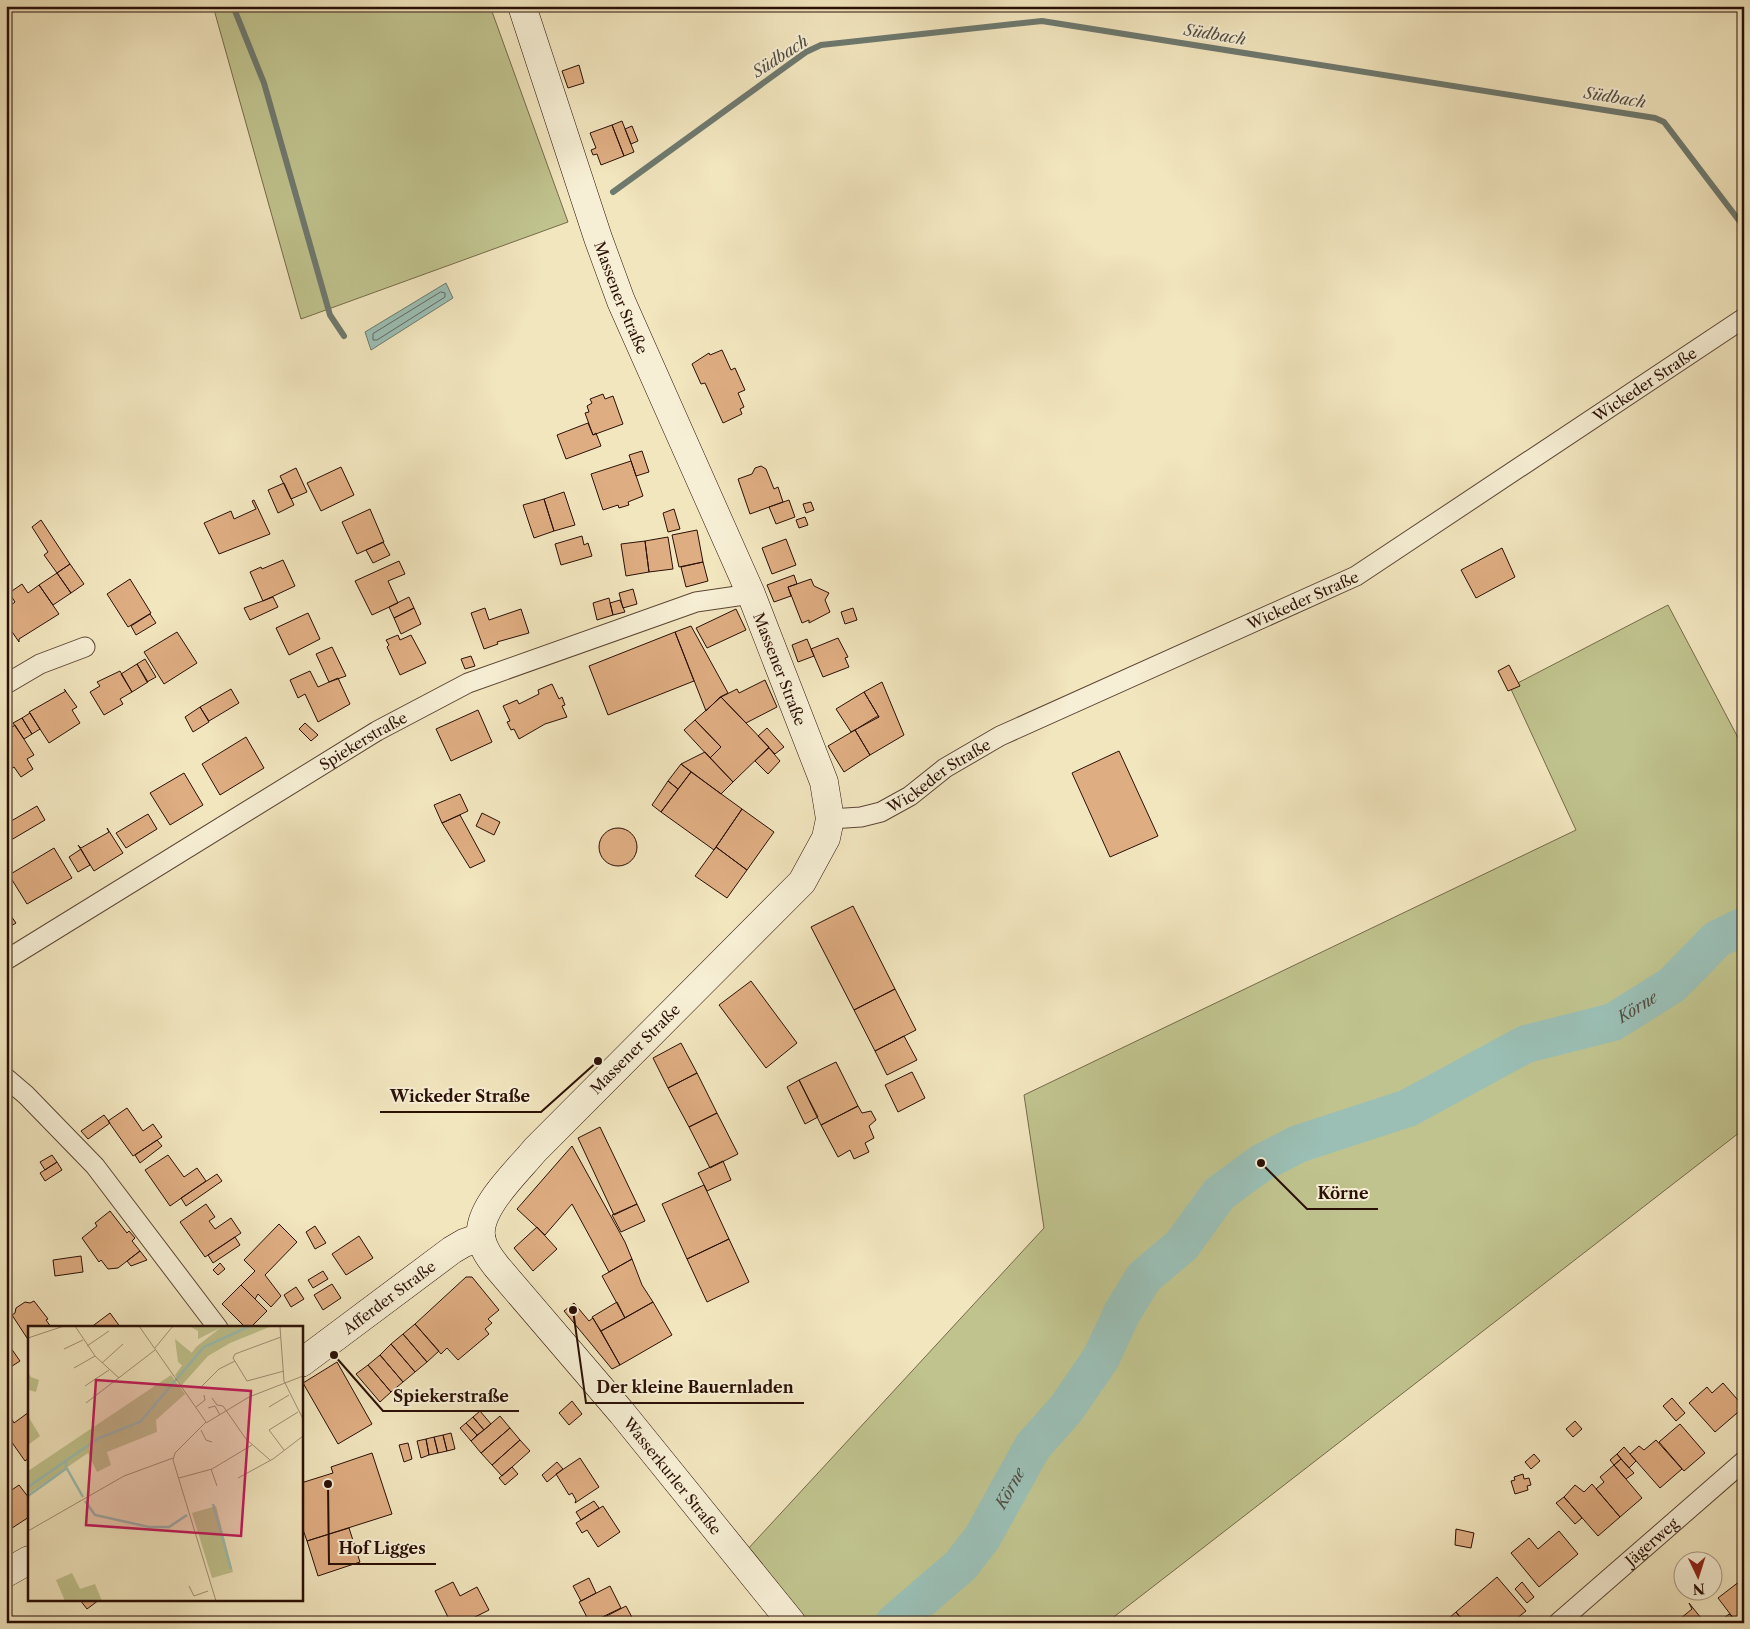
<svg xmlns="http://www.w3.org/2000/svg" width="1750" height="1629" font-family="'Libre Caslon Text',serif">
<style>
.green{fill:#c0c38e;stroke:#756a4a}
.water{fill:#9bbfb5;stroke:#6e796f}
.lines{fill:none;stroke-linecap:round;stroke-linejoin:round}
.shore{stroke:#62685e;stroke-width:1}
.stream{stroke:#6e796f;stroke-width:6}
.river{stroke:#9bbfb5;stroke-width:38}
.building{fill:#dfad82;stroke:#2a1006}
.street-casing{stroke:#5c4634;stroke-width:21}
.secondary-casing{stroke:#2a1006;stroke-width:29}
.street{stroke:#f7efd5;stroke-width:19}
.secondary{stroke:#f7efd5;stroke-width:28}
.labels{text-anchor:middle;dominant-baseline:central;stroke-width:4;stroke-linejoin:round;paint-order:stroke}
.street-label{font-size:15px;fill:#2a1006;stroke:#f7efd5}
.water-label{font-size:16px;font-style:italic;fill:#524d43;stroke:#f7efd5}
.inset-river{fill:none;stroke:#9bbfb5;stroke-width:2.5}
.inset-road{fill:none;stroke:#a29075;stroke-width:1}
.view{fill:#c2185b;fill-opacity:0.15;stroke:#c2185b;stroke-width:2.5}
.inset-edge{fill:none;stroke:#2a1006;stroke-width:2.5}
.leader{fill:none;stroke:#2a1006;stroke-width:2}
.callout-dot{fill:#2a1006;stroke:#f7efd5;stroke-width:2}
.callout-label{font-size:16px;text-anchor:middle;font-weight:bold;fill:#2a1006;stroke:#f7efd5;stroke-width:4;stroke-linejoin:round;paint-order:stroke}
</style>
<rect width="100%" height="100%" fill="#f2e6bf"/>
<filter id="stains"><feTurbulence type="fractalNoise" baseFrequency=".004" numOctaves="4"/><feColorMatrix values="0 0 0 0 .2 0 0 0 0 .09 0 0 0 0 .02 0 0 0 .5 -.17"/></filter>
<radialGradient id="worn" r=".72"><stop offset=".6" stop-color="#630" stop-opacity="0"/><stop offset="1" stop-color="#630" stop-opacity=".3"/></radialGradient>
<path class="green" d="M213 6H490L568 222 301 319Z
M1668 605 1744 749V1129L1106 1623H806L746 1551 1044 1228 1024 1095 1576 830 1510 687Z"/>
<path class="water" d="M446 283 453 298 371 350 365 332Z"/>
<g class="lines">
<path class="shore" d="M441 292 445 293V297L377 340H373V334Z"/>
<path class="stream" d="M233 6 264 83 330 315 344 336
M613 192 806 52 821 45 1042 21 1655 118 1664 122 1744 227"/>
<path class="river" id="s1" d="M894 1623 961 1565 982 1538 1033 1446 1066 1409 1101 1358 1122 1313 1144 1277 1182 1245 1219 1194 1261 1163 1298 1144 1408 1108 1526 1044 1613 1022 1672 985 1717 939 1744 926"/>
</g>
<path class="building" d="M579 65 584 83 568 88 562 71Z
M622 121 634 152 624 156 612 125Z
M612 125 624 156 601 165 597 154 593 155 591 150 596 148 590 133Z
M632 126 638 141 631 144 625 129Z
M722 350 731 370 735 368 745 390 738 393 744 407 740 409 742 414 723 423 705 383 701 384 692 364 709 353 710 355Z
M603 394 605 399 613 396 623 424 593 435 585 413 589 412 587 406 592 403 590 399Z
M588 423 593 435 596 433 601 446 566 459 557 435Z
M642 451 649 472 636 476 629 455Z
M631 461 643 496 628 502 629 505 619 508 618 505 603 510 591 474Z
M761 466 766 469 774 489 778 487 783 502 750 514 738 479 752 474 755 468Z
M341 467 354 495 321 511 307 483Z
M296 468 307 492 291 499 280 476Z
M284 483 294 505 278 513 268 490Z
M564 492 575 525 554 531 544 499Z
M544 499 554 531 534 538 523 505Z
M254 500 270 534 219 554 204 523 231 511 234 519 256 509 252 501Z
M789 500 795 517 776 524 769 507Z
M811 502 814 510 806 513 803 504Z
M370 509 384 542 357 554 342 522Z
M674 509 680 529 668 532 663 513Z
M805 517 808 525 799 528 796 520Z
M41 520 70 564 57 573 44 555 48 552 32 527Z
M697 530 703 562 679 567 672 535Z
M582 536 584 545 588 543 592 556 561 565 555 544Z
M668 537 673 569 649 572 645 541Z
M786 539 796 565 772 574 762 548Z
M645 541 649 572 626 576 621 544Z
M383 542 390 555 373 563 366 550Z
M1502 548 1515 577 1476 598 1461 570Z
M283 560 295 586 263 601 250 572 261 567 262 569Z
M399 561 405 574 388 581 398 603 372 615 355 581Z
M703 562 708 581 686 587 681 567Z
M70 564 84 584 71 593 57 573Z
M57 573 71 593 53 605 39 585Z
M794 575 797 584 788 587 791 596 774 602 767 585Z
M130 579 151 613 128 627 107 594Z
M811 579 814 586 829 593 825 600 830 612 809 623V620L802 623 788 587Z
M22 584 28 593 39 585 59 614 19 639V642L6 623V609L15 602 9 593Z
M633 589 637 604 623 608 619 593Z
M273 597 278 607 250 620 244 608Z
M409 597 414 608 394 618 389 607Z
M609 598 613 615 597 620 593 603Z
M620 600 625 612 613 615 610 603Z
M414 608 421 624 401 634 394 618Z
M485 608 489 620 521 609 529 633 497 642 498 644 484 649 471 613Z
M853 608 857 620 845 624 841 612Z
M736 609 746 630 707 648 696 628Z
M308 613 320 639 289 655 276 628Z
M150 614 156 623 136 635 131 626Z
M691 626 728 693 720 697 706 711 675 632Z
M177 632 197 663 164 684 144 652Z
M675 632 694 681 608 715 589 666Z
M398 635 400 640 411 635 426 663 400 675 387 647 389 645 386 640Z
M838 638 848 657 845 658 849 667 823 677 811 649Z
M807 639 814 656 798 662 792 645Z
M332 647 346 676 329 682 316 654Z
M471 656 475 666 465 669 461 659Z
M145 659 156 677 147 682 137 664Z
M137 664 148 682 132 692 121 674Z
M1509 665 1520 686 1508 691 1498 671Z
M120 671 132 692 120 699 123 704 104 715 90 692 100 686 97 682Z
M310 671 318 687 338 678 350 704 318 722 305 694 298 698 290 680Z
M765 680 777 707 746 723 721 697 737 689 739 693Z
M882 682 904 735 870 755 855 730 876 717H879L864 692Z
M552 684 559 699 562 697 565 705 562 706 567 717 545 724 519 739 514 729 511 730 507 722 510 721 503 706 517 700 519 704 539 694 538 690Z
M64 689 77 707 72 710 80 723 49 743 29 712 66 691Z
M231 689 239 703 209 721 200 707Z
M864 692 879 717 851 732 836 709Z
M721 697 769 747 733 782 710 758 721 747 695 720Z
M200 707 209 722 193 732 185 717Z
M478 710 492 742 451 761 436 729Z
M30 713 40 729 32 734 22 718Z
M22 718 32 734 24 739 13 723Z
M695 720 721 747 710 758 684 730Z
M305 723 318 735 311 741 299 729Z
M15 725 34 755 27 759 33 769 21 777 14 767 6 772V731Z
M767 728 784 747 775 754 758 736Z
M855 730 870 755 844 772 828 746Z
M246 737 264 768 220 795 202 764Z
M769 748 780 761 768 774 755 761Z
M1119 751 1158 836 1110 857 1072 773Z
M705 752 733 782 721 794 681 764Z
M681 764 691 772 678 789 668 781Z
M691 772 742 809 714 850 661 812Z
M184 773 203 805 170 825 150 793Z
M668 781 678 789 661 812 652 805Z
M460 794 468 811 442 823 434 805Z
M37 806 45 820 6 843V824Z
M742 809 774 832 747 870 716 847Z
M482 813 500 822 494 835 476 826Z
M148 814 157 829 126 848 116 833Z
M460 815 485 861 470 868 442 823Z
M107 828 123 853 94 871 78 845 81 848 109 832Z
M599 847a19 19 0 1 1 38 0a19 19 0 1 1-38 0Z
M716 847 747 870 727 898 695 876Z
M54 848 72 878 27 904 9 875Z
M81 849 90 865 78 872 69 857Z
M853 906 895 989 854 1010 811 927Z
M6 909 16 923 6 929Z
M751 981 797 1043 766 1068 719 1005Z
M895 989 916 1030 875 1051 854 1010Z
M904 1036 917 1060 887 1075 875 1051Z
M681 1043 697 1073 668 1088 653 1058Z
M836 1062 858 1106 821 1125 799 1080Z
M912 1072 925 1098 898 1112 885 1085Z
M697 1073 717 1113 689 1127 668 1088Z
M799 1080 818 1117 805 1124 787 1087Z
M858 1106 862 1113 871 1111 876 1120 869 1126 874 1138 865 1143 869 1152 854 1159 850 1150 838 1157 821 1125Z
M127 1108 143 1131 153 1124 162 1137 133 1156 108 1121Z
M717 1113 738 1154 710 1168 689 1127Z
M104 1115 110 1123 88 1139 81 1131Z
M600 1127 637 1204 614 1215 578 1138Z
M157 1140 162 1146 140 1163 135 1155Z
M572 1146 625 1242 632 1259 609 1272 572 1204 545 1235 517 1209Z
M52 1155 57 1162 45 1170 40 1162Z
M168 1155 184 1177 197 1168 206 1181 170 1206 145 1170Z
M723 1161 731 1180 707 1191 698 1173Z
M57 1162 62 1170 45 1181 40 1173Z
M217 1174 222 1181 186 1206 181 1198Z
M704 1185 729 1239 687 1259 662 1204Z
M206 1204 215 1217 209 1221 215 1229 231 1218 241 1233 205 1257 180 1222Z
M637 1204 645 1221 621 1232 612 1215Z
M110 1211 127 1233 129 1231 135 1238 132 1241 140 1251 118 1268 108 1269 101 1260 99 1262 82 1238 97 1226 95 1223Z
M279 1224 297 1242 265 1275 281 1296 271 1307 258 1294 255 1299 241 1285 255 1271 244 1260Z
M315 1226 326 1243 315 1249 306 1232Z
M537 1227 557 1249 533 1271 514 1248Z
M359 1236 373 1258 346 1275 332 1254Z
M235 1237 240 1245 213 1263 208 1255Z
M729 1239 749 1282 707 1302 687 1259Z
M140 1251 147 1260 131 1266 127 1261Z
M81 1256 83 1272 55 1276 53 1260Z
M632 1259 642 1285 653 1302 625 1318 602 1276Z
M220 1263 225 1269 218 1275 213 1270Z
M323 1271 328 1279 313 1288 308 1280Z
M466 1277H472L499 1310 488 1319 492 1323 485 1329 489 1334 458 1360 447 1348 441 1354 415 1324Z
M332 1284 341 1298 323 1310 314 1295Z
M241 1285 267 1311 250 1328H246L222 1304Z
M296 1287 304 1299 291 1307 284 1295Z
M34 1301 48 1319 46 1320 51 1327 29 1328V1341L12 1315 15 1313 16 1308 25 1302 30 1303Z
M617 1302 625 1318 601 1331 592 1317Z
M653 1302 672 1335 620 1365 601 1331Z
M574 1303 589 1321 593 1318 620 1365 612 1369 564 1311Z
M110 1313 121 1328H90Z
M415 1324 439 1351 427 1362 403 1334Z
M403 1334 427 1362 415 1372 391 1344Z
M6 1341 20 1361 6 1370Z
M391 1344 415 1372 403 1382 380 1355Z
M380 1355 403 1382 391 1392 368 1365Z
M337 1362 372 1424 338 1444 303 1383Z
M368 1365 391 1392 380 1402 356 1374Z
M1723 1383 1744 1407 1715 1432 1689 1403 1707 1387 1712 1393Z
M1672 1398 1685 1413 1676 1421 1663 1406Z
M572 1401 582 1414 569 1425 559 1413Z
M480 1411 491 1424 484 1430 473 1417Z
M29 1412V1458L25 1461 6 1434V1418L10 1416 14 1423Z
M500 1416 510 1428 481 1453 471 1441Z
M473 1417 484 1430 477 1435 466 1423Z
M1575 1421 1582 1429 1573 1437 1566 1429Z
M466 1423 477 1435 471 1441 460 1428Z
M1680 1424 1705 1453 1684 1471 1659 1442Z
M510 1428 520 1440 492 1465 481 1453Z
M451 1433 455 1449 447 1451 443 1435Z
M443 1435 447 1451 438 1453 434 1437Z
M434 1437 438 1453 429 1455 426 1439Z
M426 1439 429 1455 421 1458 417 1441Z
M520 1440 530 1451 502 1476 492 1465Z
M1656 1440 1682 1469 1660 1488 1630 1454 1639 1446 1644 1450Z
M408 1443 412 1459 404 1462 399 1445Z
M1624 1447 1636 1461 1629 1468 1617 1454Z
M372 1453 392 1514 307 1541 301 1524V1483L333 1473 331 1467Z
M1534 1454 1540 1461 1531 1469 1525 1462Z
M1617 1454 1621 1459 1614 1465 1610 1460Z
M580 1458 599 1487 575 1503 576 1500 572 1493 569 1495 556 1474Z
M1621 1459 1634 1473 1626 1479 1614 1465Z
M557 1462 563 1469 547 1482 542 1475Z
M1614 1465 1642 1498 1620 1517 1596 1489 1604 1482 1600 1477Z
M512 1467 518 1474 505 1485 499 1478Z
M1523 1474 1524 1479 1529 1478 1531 1485 1527 1486 1528 1490 1515 1494 1511 1481 1515 1480 1514 1477Z
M1592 1484 1620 1517 1598 1536 1564 1497 1575 1485 1584 1492Z
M19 1485 29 1498V1517L6 1532V1494Z
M1564 1497 1582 1518 1575 1524 1556 1503Z
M594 1501 599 1508 581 1520 576 1512Z
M603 1506 620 1532 598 1547 587 1530 582 1533 576 1523Z
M349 1528 360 1562 318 1576 307 1541Z
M1456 1529 1474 1533 1471 1548 1455 1545Z
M1559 1531 1578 1554 1539 1587 1511 1553 1529 1538 1538 1549Z
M1497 1577 1526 1611 1511 1623H1465L1456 1612Z
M589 1578 596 1593 581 1601 573 1586Z
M1744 1578V1622L1737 1623 1718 1598Z
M453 1582 460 1596 477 1587 489 1610 463 1623H451L435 1591Z
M1522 1582 1534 1597 1527 1603 1515 1589Z
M610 1586 621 1608 590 1623 579 1602Z
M80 1600H99L87 1609Z
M1689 1603 1705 1623H1675L1692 1609Z
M626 1606 635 1623H596L595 1622Z
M1456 1612 1465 1623H1454L1449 1618Z
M1729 1614 1731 1615 1737 1623H1726L1723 1619Z
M472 1618 474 1623H463Z"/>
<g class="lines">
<g class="street-casing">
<g id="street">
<path d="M6 684 40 664 85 647"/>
<path id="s2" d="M830 819 861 817 881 812 910 796 945 768 1000 736 1356 576 1744 318"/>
<path id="s3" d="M6 960 377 731 468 683 696 602 751 594"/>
<path d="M6 1078 26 1095 95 1166 218 1328"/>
<path id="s4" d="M1558 1623 1744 1461"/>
</g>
</g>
<g class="secondary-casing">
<g id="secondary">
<path id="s5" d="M522 6 598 238 621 301 751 594 824 782 830 819 826 838 802 882 535 1150C518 1171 477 1208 481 1237 483 1249 490 1258 497 1267L622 1413 792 1623"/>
<path id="s6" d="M301 1363 452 1250 464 1243 481 1237"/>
<path d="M6 1573 29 1560"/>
</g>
</g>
<use href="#street" class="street"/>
<use href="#secondary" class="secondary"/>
</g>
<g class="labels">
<g class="street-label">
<text stroke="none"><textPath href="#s5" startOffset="308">Massener Straße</textPath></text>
<text stroke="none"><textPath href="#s2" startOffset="930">Wickeder Straße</textPath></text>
<text stroke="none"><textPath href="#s2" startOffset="525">Wickeder Straße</textPath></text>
<text stroke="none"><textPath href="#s5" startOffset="712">Massener Straße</textPath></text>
<text stroke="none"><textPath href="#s3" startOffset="419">Spiekerstraße</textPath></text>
<text stroke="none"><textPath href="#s2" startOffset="120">Wickeder Straße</textPath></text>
<text transform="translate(635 1049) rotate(-45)">Massener Straße</text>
<text stroke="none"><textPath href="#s6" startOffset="110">Afferder Straße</textPath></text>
<text stroke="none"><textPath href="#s5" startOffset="1731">Wasserkurler Straße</textPath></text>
<text stroke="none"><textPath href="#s4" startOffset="124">Jägerweg</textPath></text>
</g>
<g class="water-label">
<text transform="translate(1215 34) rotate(9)">Südbach</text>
<text transform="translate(780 56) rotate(-33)">Südbach</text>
<text transform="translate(1615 97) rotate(9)">Südbach</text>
<text stroke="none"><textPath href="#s1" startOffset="1006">Körne</textPath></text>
<text stroke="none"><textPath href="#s1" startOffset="180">Körne</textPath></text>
</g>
</g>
<g transform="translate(28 1326)">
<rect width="275" height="275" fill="#f2e6bf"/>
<path d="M161 0 194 1 244 0 202 17 180 30 153 60 147 49 168 21 192 2 170 13V5ZM147 13 164 27 155 40 150 36ZM0 46 3 51 11 54 8 66 0 64ZM143 49 157 68 128 94 129 106 79 126 83 139 69 146 60 127 0 168V145ZM0 90 12 110 0 119ZM188 180 205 246 184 252 164 187ZM44 247 52 263 67 258 74 275H37L28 254Z" fill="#c0c38e"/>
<path class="inset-river" d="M38 134V141L55 171M0 161 71 112 112 96 176 21 222 0M0 170 39 142M57 175 67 189 121 201H141L159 189M185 178 203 243"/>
<path class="inset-road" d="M47 0 67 30 91 52M111 0 178 96 147 127 145 134 188 275M252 1 256 55 275 93M253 11 207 28 205 32 219 55 256 45M0 12 36 0M59 20 81 5M127 22 145 0M36 23 55 14M74 37 95 18M46 42 67 30M57 60 81 44M174 60 191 43 207 35M184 72 189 79 195 80 218 113 242 134M58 77 127 24M168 81 177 74 176 69M241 81 261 69M180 82 187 80 192 89M178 97 221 71 275 50M173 104 178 114 184 116M256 124 241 104 270 86M183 143 189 160M151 152 184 143 224 119M210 152 245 133 275 110M0 205 96 150 145 132M161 260 166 270 180 265"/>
<path class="view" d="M68 54 223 65 213 210 58 199Z"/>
<rect width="275" height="275" class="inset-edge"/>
</g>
<path class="leader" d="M598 1061L541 1112H380M1261 1163L1307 1209H1378M573 1310L586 1403H804M334 1355L383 1411H519M328 1484L329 1564H436"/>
<g class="callout-dot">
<circle cx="598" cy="1061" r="5"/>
<circle cx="1261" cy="1163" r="5"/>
<circle cx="573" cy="1310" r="5"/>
<circle cx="334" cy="1355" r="5"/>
<circle cx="328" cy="1484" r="5"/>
</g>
<g class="callout-label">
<text x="460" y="1102">Wickeder Straße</text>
<text x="1343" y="1199">Körne</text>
<text x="695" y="1393">Der kleine Bauernladen</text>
<text x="451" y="1402">Spiekerstraße</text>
<text x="382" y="1554">Hof Ligges</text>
</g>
<rect width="1750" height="1629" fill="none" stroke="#f2e6bf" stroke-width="25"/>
<rect x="8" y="8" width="1735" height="1614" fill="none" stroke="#2a1006" stroke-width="2.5"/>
<rect x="12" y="12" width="1725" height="1604" fill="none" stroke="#2a1006"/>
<g transform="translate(1698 1576) rotate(176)"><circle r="24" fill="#f7efd5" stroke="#a59682"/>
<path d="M0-4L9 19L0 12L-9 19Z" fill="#8f2418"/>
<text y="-8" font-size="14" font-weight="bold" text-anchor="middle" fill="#2a1006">N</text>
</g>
<rect width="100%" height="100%" filter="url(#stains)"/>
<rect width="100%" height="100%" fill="url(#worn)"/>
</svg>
